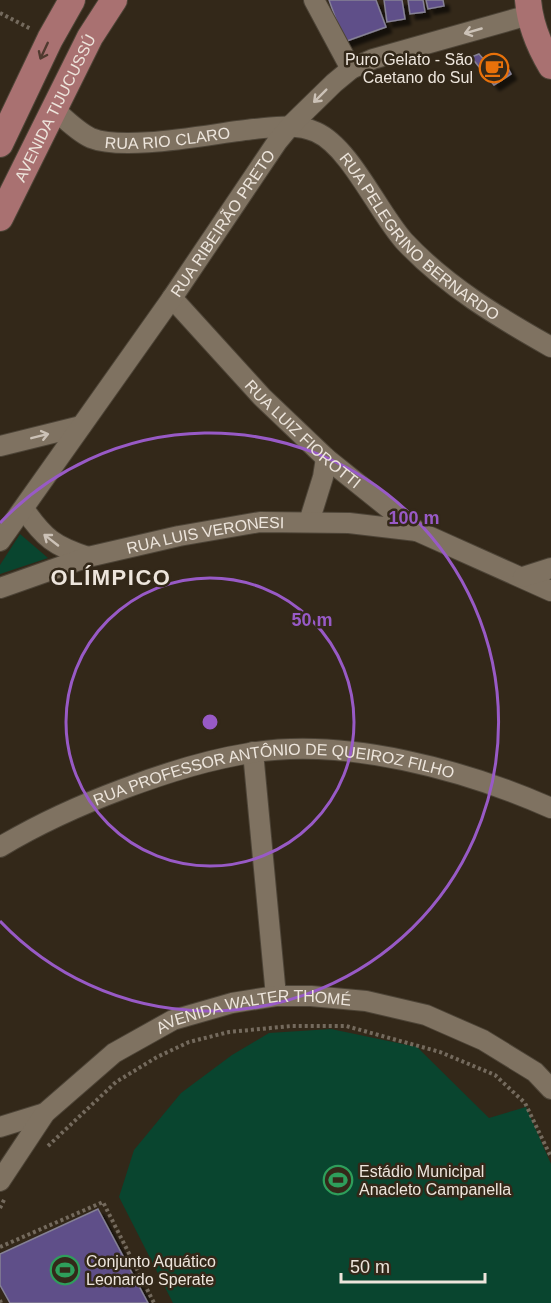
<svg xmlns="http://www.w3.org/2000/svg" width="551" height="1303" font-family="Helvetica,sans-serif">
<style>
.green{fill:#09452f}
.building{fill:#5f4f89;stroke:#858195;stroke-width:1.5;filter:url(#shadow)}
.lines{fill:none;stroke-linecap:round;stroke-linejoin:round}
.minor-casing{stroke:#4d4437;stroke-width:22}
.major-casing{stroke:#4d4437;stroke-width:28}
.path{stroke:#746a5d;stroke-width:4;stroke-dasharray:3 3;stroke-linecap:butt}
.minor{stroke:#7f7261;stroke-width:20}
.major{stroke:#a97171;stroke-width:26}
.oneway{stroke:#ccc2b7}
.oneway2{stroke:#503a2f}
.ring{fill:none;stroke:#985ac6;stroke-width:3}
.labels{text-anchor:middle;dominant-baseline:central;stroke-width:5;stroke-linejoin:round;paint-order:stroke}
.poi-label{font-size:16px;fill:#ede5dc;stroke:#332819;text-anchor:start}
.street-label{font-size:16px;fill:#ede5dc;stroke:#332819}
.district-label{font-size:22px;font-weight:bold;letter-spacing:1.5px;fill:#ede5dc;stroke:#332819}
.centre{fill:#985ac6;stroke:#332819;stroke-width:3}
.ring-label{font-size:18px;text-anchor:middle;font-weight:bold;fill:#985ac6;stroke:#332819;stroke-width:5;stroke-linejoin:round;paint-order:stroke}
</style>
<defs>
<filter id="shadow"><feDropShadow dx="5.5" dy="5.5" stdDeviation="1.5" flood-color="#0009"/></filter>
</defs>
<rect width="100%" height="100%" fill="#332819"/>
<path class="green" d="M20 534 48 558 0 574V565Z
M331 1029 417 1047 489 1118 526 1107 551 1164V1303H173L119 1197 134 1150 181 1093 232 1055 269 1033Z"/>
<path class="building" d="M329 0H376L386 27 344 42Z
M384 0H402L405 19 387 22Z
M408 0H423L425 12 410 14Z
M426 0H443L444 6 428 9Z
M479 54 485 61 493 59 505 63 511 74 494 85 471 57Z
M98 1209 148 1303H10L0 1285V1254Z"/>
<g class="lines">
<g class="minor-casing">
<g id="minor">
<path d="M314 0 351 69"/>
<path id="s1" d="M55 110C66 120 78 132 91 138 126 152 214 133 254 129 275 127 296 123 316 132 350 147 378 212 404 241 446 286 498 317 551 347"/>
<path id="s2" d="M172 298 262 397 326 458 417 531 551 591"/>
<path d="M0 446 81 426"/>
<path d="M24 509C44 538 54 546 88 557"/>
<path d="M309 522 323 477 326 458"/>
<path id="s3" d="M0 541 172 298 277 142 291 125 334 83 351 69 373 59 529 15"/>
<path d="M523 577 551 568"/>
<path id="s4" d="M0 588 88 557 179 536 260 522 349 523 417 531"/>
<path d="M253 752 276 996"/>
<path id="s5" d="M0 847C40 823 80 805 123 789 165 773 206 760 250 753 345 737 465 770 551 808"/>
<path d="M0 1127 45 1113"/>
<path id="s6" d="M0 1181 45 1113 114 1053 173 1020 232 1003 276 996H311L366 1001 426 1015 483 1040 535 1072 551 1089"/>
</g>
</g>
<g class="major-casing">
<g id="major">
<path d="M528 0C530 24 539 46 551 66"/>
<path d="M0 144 50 39 72 0"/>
<path id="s7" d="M0 218 90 37 114 0"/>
</g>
</g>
<path class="path" d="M0 13 31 29
M48 1146 116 1082 157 1057 189 1042 229 1032 291 1026H346L440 1052 495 1075 525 1103 551 1157
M0 1208 5 1198
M0 1247 103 1202 154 1303
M0 1300 1 1303"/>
<use href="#minor" class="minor"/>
<use href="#major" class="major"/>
</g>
<defs><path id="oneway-shaft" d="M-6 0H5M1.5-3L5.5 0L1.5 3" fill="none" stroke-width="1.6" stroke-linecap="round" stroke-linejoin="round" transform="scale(1.5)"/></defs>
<g class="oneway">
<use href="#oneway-shaft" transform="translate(473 31) rotate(164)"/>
<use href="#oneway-shaft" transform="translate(320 96) rotate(135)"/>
<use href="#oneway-shaft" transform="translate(40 436) rotate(-14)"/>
<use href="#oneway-shaft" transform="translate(51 540) rotate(-142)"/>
</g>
<use class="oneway2" href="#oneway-shaft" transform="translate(44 51) rotate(115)"/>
<g class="ring">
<circle cx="210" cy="722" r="144"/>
<path d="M0 523A289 289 0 1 1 0 921"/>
</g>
<defs>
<g id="cafe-ring" transform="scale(1.5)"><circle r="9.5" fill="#332819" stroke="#e8710a" stroke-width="1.5"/><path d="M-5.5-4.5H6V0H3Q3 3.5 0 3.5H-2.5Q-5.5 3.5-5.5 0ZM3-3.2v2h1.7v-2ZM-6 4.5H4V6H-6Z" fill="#e8710a"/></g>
<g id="stadium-ring" transform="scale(1.5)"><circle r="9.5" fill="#332819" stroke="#2e9e5b" stroke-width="1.5"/><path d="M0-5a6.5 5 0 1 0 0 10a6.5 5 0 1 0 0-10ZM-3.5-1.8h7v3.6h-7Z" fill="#2e9e5b"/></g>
</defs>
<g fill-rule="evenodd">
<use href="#cafe-ring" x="494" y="68"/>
<use href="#stadium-ring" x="338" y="1180"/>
<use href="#stadium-ring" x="65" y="1270"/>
</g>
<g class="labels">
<g class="poi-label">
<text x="473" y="59" text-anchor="end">Puro Gelato - São<tspan x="473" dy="18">Caetano do Sul</tspan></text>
<text x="359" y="1171">Estádio Municipal<tspan x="359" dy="18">Anacleto Campanella</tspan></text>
<text x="86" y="1261">Conjunto Aquático<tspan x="86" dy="18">Leonardo Sperate</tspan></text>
</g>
<g class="street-label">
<text stroke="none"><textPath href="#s7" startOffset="123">AVENIDA TIJUCUSSÚ</textPath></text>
<text stroke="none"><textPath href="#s1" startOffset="123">RUA RIO CLARO</textPath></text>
<text stroke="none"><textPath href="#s3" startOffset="388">RUA RIBEIRÃO PRETO</textPath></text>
<text stroke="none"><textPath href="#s1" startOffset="422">RUA PELEGRINO BERNARDO</textPath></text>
<text stroke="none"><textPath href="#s2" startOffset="189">RUA LUIZ FIOROTTI</textPath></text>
<text stroke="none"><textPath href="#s4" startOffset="213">RUA LUIS VERONESI</textPath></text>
<text stroke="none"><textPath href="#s5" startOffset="290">RUA PROFESSOR ANTÔNIO DE QUEIROZ FILHO</textPath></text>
<text stroke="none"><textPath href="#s6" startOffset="322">AVENIDA WALTER THOMÉ</textPath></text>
</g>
<g class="district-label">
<text x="111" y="577">OLÍMPICO</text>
</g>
</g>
<circle cx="210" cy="722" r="9" class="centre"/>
<g class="ring-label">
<text x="414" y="524">100 m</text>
<text x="312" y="626">50 m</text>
</g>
<path d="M341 1273v9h144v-9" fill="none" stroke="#ede5dc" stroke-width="3"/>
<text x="350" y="1273" font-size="18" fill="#ede5dc" stroke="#332819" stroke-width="4.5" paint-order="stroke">50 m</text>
</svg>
